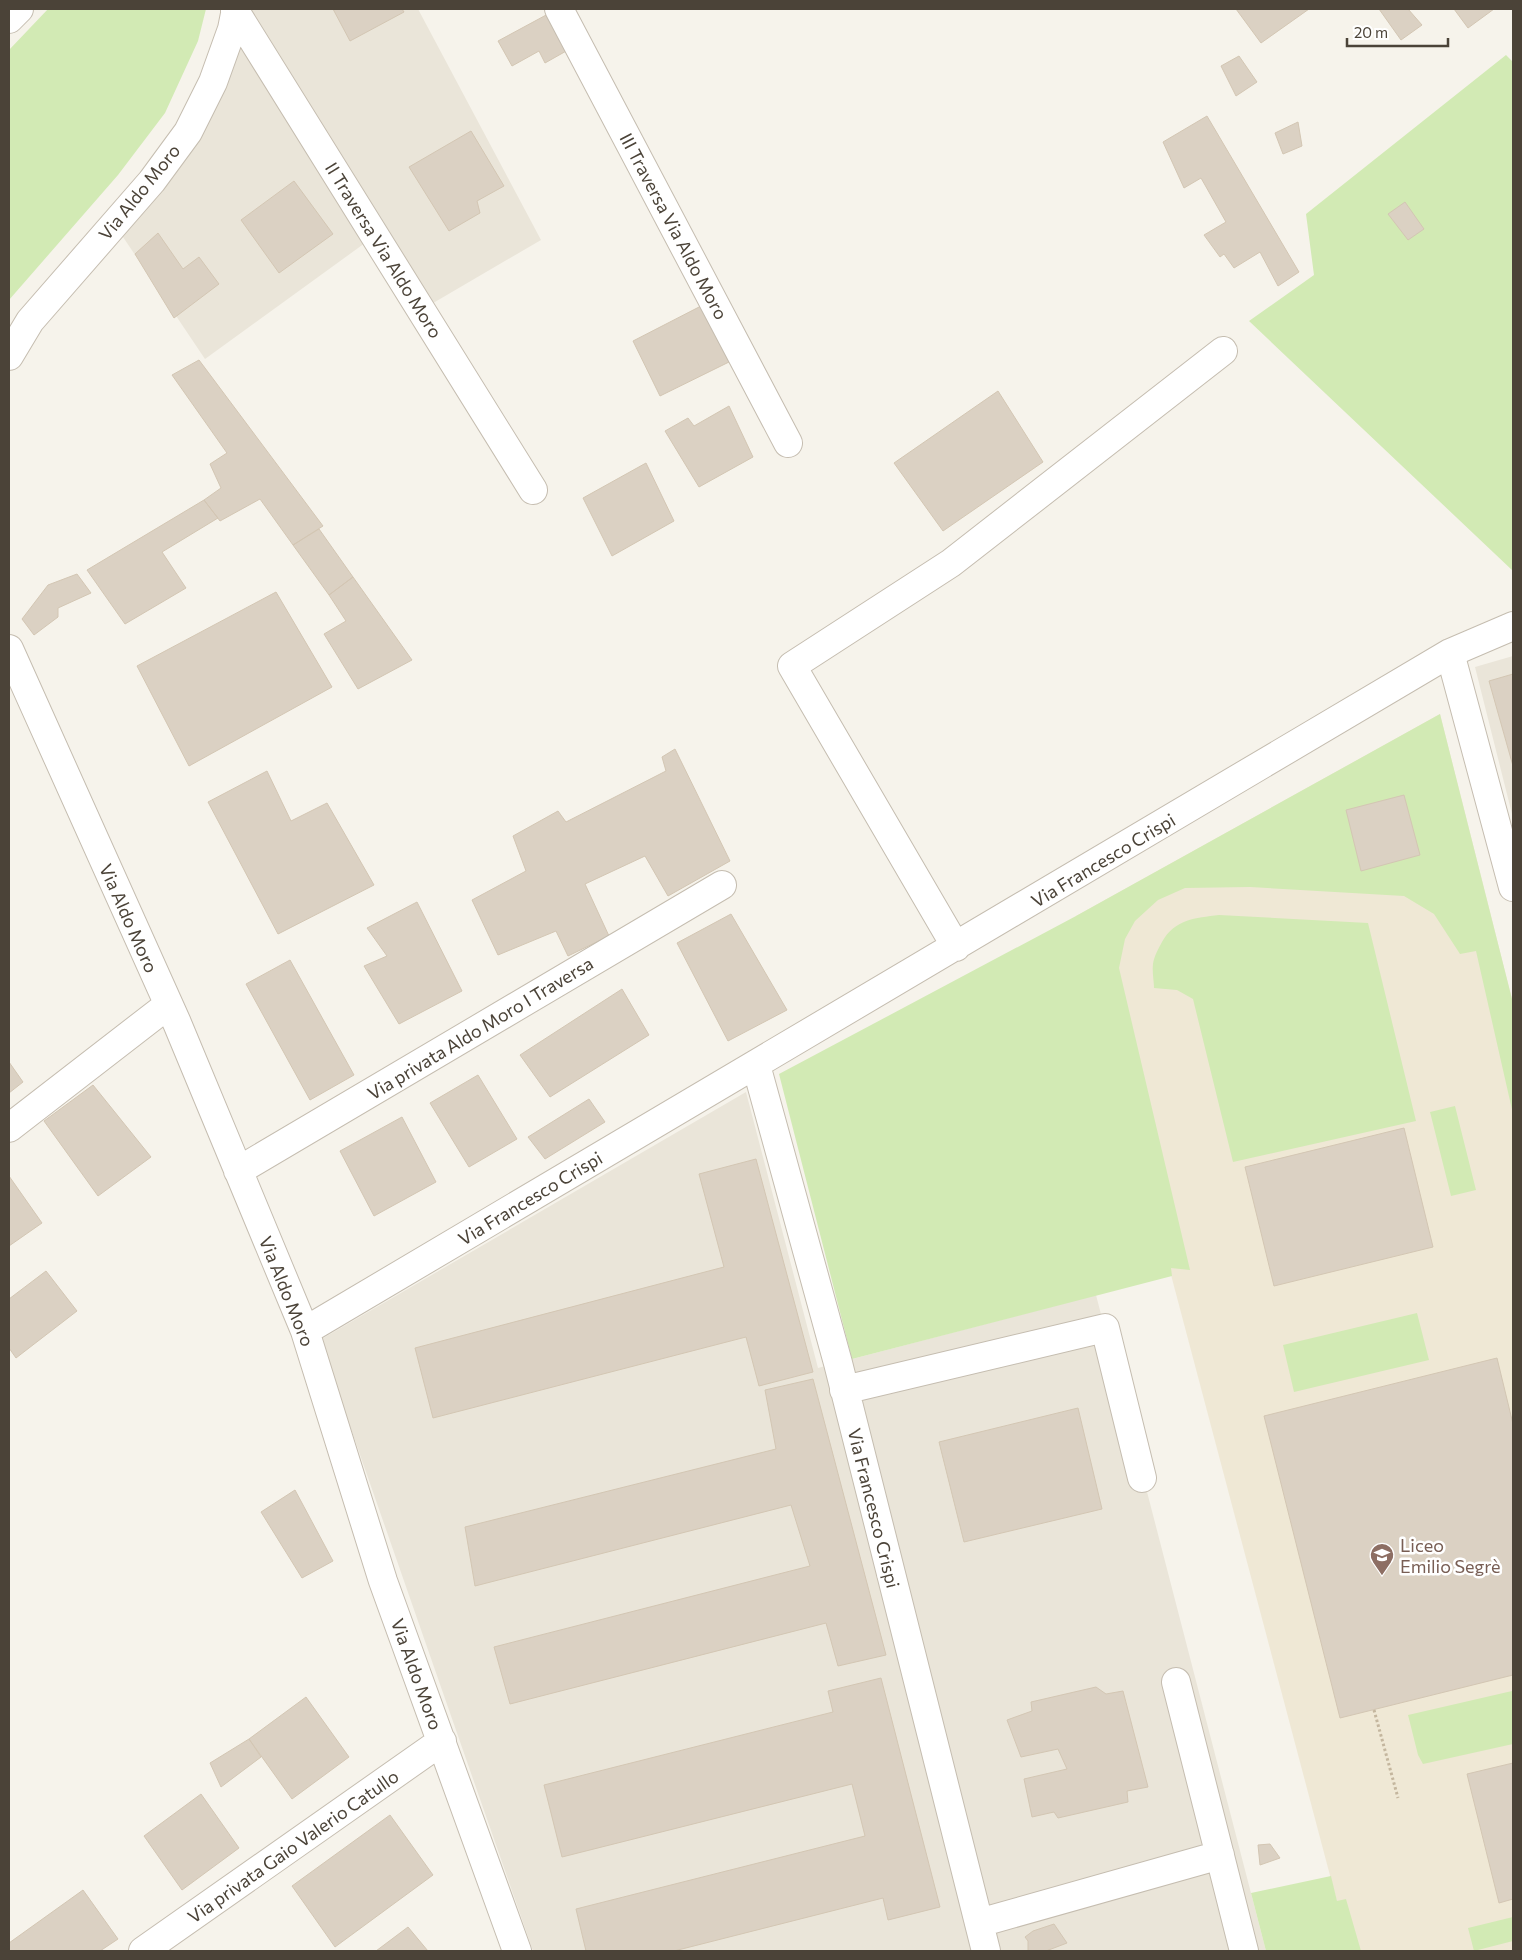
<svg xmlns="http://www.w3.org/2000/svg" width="1522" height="1960" font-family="Commissioner,sans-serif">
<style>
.residential{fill:#eae5d9}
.education{fill:#efe8d5}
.green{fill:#d2eab4}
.building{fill:#dbd1c3;stroke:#d3c6b3}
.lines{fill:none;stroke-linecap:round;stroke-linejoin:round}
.minor-casing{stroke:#c5bdb0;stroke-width:30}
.path{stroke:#c4b69e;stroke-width:3;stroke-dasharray:2.5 2.5;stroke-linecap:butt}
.minor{stroke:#fff;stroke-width:28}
.labels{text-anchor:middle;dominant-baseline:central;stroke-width:5;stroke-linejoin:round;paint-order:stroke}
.street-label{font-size:18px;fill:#4b4338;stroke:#fff}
.education-label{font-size:18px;fill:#785e54;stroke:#fff;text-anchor:start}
</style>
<rect width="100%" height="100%" fill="#f6f3eb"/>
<path class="residential" d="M248 9H418L541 240 411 316 365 243 205 359 121 234Z
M1513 656V818L1475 667Z
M746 1092 818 1368 1096 1295 1266 1951H533L320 1340Z"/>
<path class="education" d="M1440 714 1513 1003V1951H1350L1076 916Z"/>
<path class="green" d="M48 9H206L198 41 165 113 118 175 9 300V50Z
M1506 55 1513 62V571L1249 321 1314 275 1306 214Z
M1440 714 1513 1003V1114L1476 951 1460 954 1434 914 1404 896 1250 887 1185 888 1158 900 1135 921 1125 939 1119 968 1190 1270 1171 1268 1172 1276 852 1359 779 1074 1076 916Z
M1219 915 1368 923 1416 1121 1233 1162 1193 999 1177 990 1154 988C1154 981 1152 972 1153 964 1154 957 1158 949 1162 942 1175 919 1195 918 1219 915Z
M1455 1106 1476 1190 1451 1196 1430 1112Z
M1417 1313 1429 1360 1294 1392 1283 1345Z
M1512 1691 1513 1744 1423 1764 1418 1755 1408 1715Z
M1331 1876 1337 1901 1346 1899 1361 1951H1266L1251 1893Z
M1513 1917V1941L1474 1951 1468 1928Z"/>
<path class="building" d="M333 9H402L404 12 350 41Z
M1236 9H1309L1261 43Z
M1379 9H1408L1422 25 1401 40Z
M1454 9H1494L1468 28Z
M548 14 568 50 545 63 539 51 512 66 498 41Z
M1239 56 1257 82 1236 96 1221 66Z
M1207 116 1299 272 1278 286 1260 252 1234 268 1224 254 1220 257 1204 235 1226 222 1201 178 1184 188 1163 142Z
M1298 122 1302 146 1283 154 1275 133Z
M471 131 504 186 477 201 480 213 449 231 409 167Z
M294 181 333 234 279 273 241 220Z
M1405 202 1424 229 1408 240 1388 214Z
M158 233 183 269 199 257 219 284 174 318 135 254Z
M701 306 729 362 660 396 633 341Z
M199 360 323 526 293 545 260 499 220 521 204 500 221 488 210 464 227 453 172 375Z
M998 391 1043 462 943 531 894 463Z
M729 406 753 457 699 487 665 431 688 418 694 426Z
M646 463 674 521 612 556 583 498Z
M204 500 218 518 162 552 186 588 125 624 87 570Z
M319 529 353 577 329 595 293 545Z
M77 574 91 593 58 608V617L34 635 22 619 48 585Z
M353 577 412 660 358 689 324 634 346 621 329 595Z
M276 592 332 687 189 766 137 666Z
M1513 674V766L1489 681Z
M675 749 730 861 668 896 645 856 585 884 609 936 568 956 556 931 498 955 472 900 526 871 513 836 558 811 566 822 666 771 662 757Z
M267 771 291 821 327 803 374 885 278 934 208 802Z
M1404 795 1420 855 1361 871 1346 810Z
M417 902 462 991 399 1024 364 966 387 956 367 928Z
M731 914 787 1010 728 1041 677 943Z
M290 960 354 1075 310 1100 246 984Z
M622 989 649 1035 550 1097 520 1055Z
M9 1062 23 1082 9 1093Z
M478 1075 517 1139 469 1167 430 1103Z
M93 1085 151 1157 98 1196 44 1121Z
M589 1099 605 1122 545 1159 528 1137Z
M402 1117 436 1182 374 1216 340 1151Z
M1404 1128 1433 1247 1274 1286 1245 1167Z
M756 1159 813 1372 759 1386 746 1337 433 1418 415 1348 724 1267 699 1174Z
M9 1176 42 1223 9 1246Z
M46 1271 77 1311 16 1358 9 1348V1299Z
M1497 1358 1513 1424V1675L1340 1718 1264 1416Z
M813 1379 886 1655 838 1666 826 1623 510 1704 494 1647 810 1566 791 1505 475 1586 465 1527 776 1449 765 1390Z
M1078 1408 1102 1509 964 1542 939 1442Z
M295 1490 333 1561 302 1578 261 1512Z
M881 1678 940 1907 888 1920 883 1898 674 1951H586L576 1909 865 1836 852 1784 562 1857 544 1785 833 1712 828 1691Z
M1096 1687 1106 1694 1123 1691 1148 1787 1127 1791 1128 1802 1058 1818 1054 1812 1032 1817 1024 1779 1067 1769 1058 1749 1021 1757 1007 1720 1032 1711 1031 1702Z
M306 1697 349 1757 292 1799 249 1739Z
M249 1739 261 1757 221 1787 210 1763Z
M1513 1763V1899L1499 1903 1467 1774Z
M201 1794 239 1848 182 1890 144 1836Z
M390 1815 433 1875 335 1947 292 1886Z
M1270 1844 1280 1858 1260 1865 1258 1845Z
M83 1890 118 1939 100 1951H9V1943Z
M1054 1924 1067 1943 1046 1951H1028V1941L1025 1937 1033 1931Z
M408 1927 428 1951H376Z"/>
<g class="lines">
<g class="minor-casing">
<path id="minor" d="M559 9 788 443
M235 11 533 490
M9 19 19 9
M9 356 30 321 152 181 188 132 213 82 232 29 236 9
M9 649 177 1023 305 1331 383 1581 517 1951
M1450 653 1513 887
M956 947 792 666 951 563 1223 351
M756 1065 838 1363 986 1951
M9 1128 168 1005
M238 1171 722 885
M305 1331 1450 653 1513 626
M844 1390 1105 1328 1142 1478
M1176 1682 1244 1951
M979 1923 1220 1855
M143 1951 442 1741"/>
</g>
<path class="path" d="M1374 1710 1398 1798"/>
<use href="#minor" class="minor"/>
</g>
<defs>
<g id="school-pin" transform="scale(1.25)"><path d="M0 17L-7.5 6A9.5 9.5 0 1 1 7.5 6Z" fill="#8d6e63" stroke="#fff"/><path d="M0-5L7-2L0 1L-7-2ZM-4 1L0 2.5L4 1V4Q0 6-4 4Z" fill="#fff"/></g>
</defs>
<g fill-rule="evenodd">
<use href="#school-pin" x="1382" y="1555"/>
</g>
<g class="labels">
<g class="street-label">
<text transform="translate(139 192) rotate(-51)">Via Aldo Moro</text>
<text transform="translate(674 226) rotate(62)">III Traversa Via Aldo Moro</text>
<text transform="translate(384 250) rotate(58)">II Traversa Via Aldo Moro</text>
<text transform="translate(1103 860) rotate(-31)">Via Francesco Crispi</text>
<text transform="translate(129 918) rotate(66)">Via Aldo Moro</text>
<text transform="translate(480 1028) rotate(-31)">Via privata Aldo Moro I Traversa</text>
<text transform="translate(530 1198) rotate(-31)">Via Francesco Crispi</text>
<text transform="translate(287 1291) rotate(68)">Via Aldo Moro</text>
<text transform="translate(874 1508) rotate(76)">Via Francesco Crispi</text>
<text transform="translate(417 1674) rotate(70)">Via Aldo Moro</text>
<text transform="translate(293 1846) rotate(-35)">Via privata Gaio Valerio Catullo</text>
</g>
<g class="education-label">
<text x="1400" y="1545">Liceo<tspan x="1400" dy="21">Emilio Segrè</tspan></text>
</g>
</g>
<rect width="1522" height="1960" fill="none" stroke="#4b4338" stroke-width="20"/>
<path d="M1347 38v8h101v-8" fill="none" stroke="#4b4338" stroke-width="2.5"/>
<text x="1354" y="38" font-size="15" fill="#4b4338" stroke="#ffffff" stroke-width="4" paint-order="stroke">20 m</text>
</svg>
